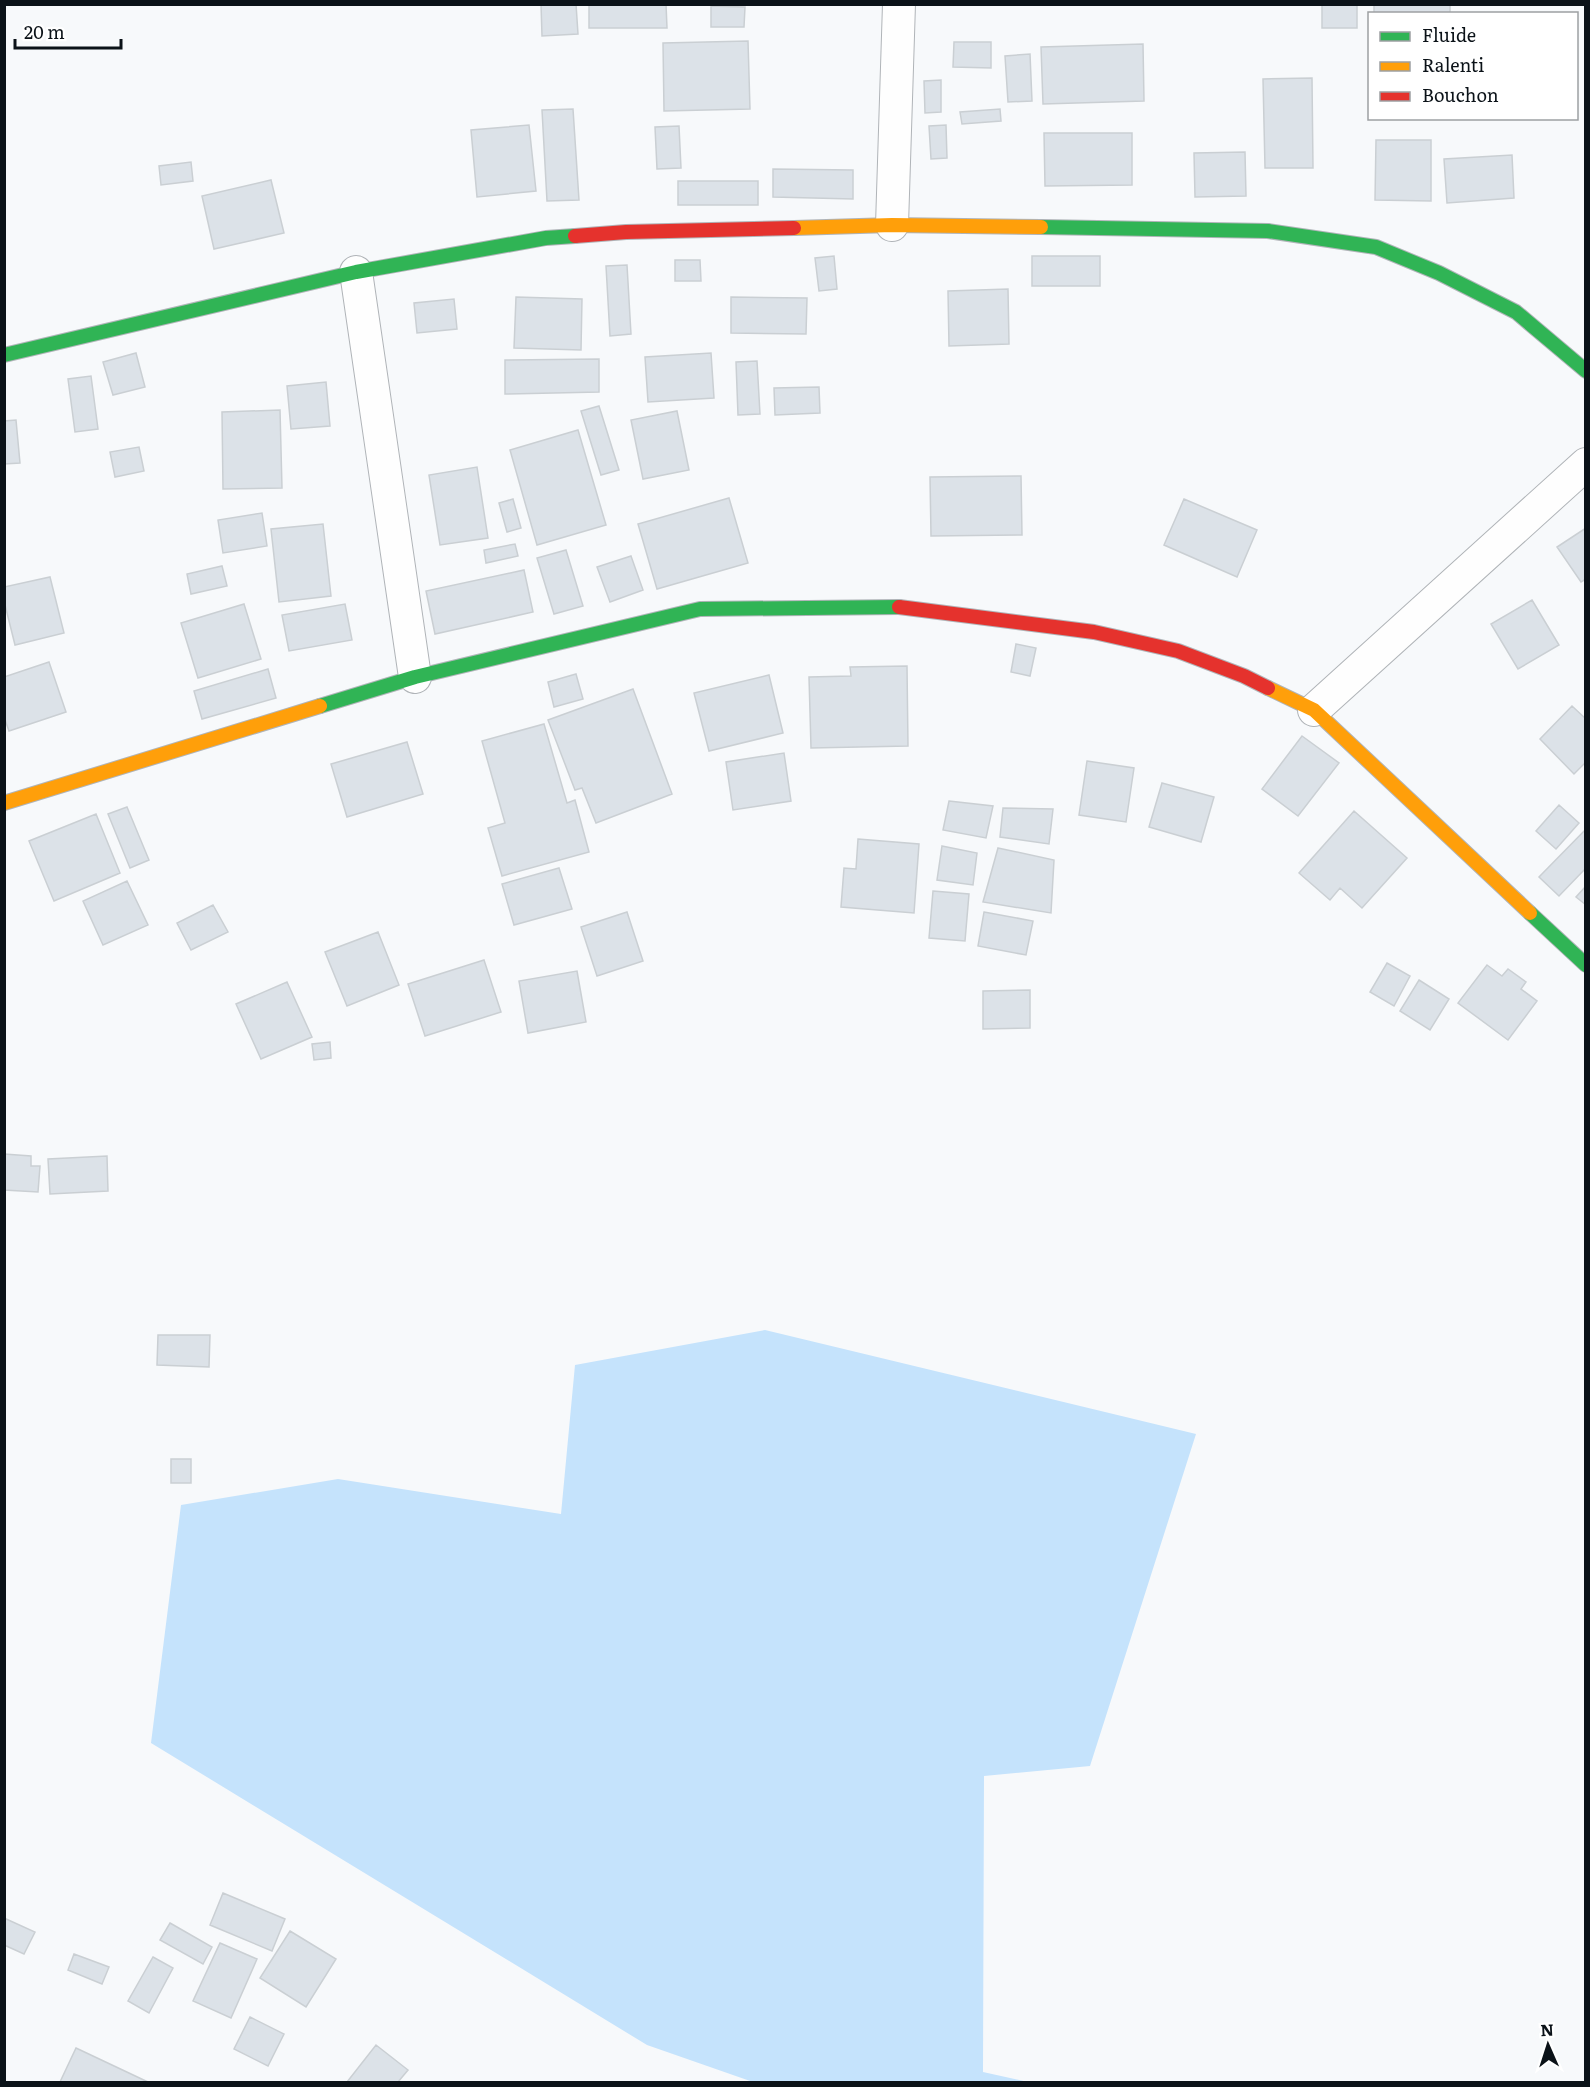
<svg xmlns="http://www.w3.org/2000/svg" width="1590" height="2087" font-family="Literata,serif">
<style>
.water{fill:#c5e3fc}
.building{fill:#dce2e8;stroke:#cacfd3;stroke-width:1.5}
.lines{fill:none;stroke-linecap:round;stroke-linejoin:round}
.street-casing{stroke:#b0b4b8;stroke-width:34}
.fast-casing{stroke:#b0b4b8;stroke-width:16}
.slow-casing{stroke:#b0b4b8;stroke-width:16}
.jam-casing{stroke:#b0b4b8;stroke-width:16}
.street{stroke:#fefefe;stroke-width:32}
.fast{stroke:#30b455;stroke-width:14}
.slow{stroke:#ff9f0a;stroke-width:14}
.jam{stroke:#e5322d;stroke-width:14}
</style>
<rect width="100%" height="100%" fill="#f7f9fb"/>
<path class="water" d="M765 1330 1196 1434 1090 1766 984 1776 983 2072 1028 2082H753L647 2045 151 1743 181 1505 338 1479 561 1514 575 1365Z"/>
<path class="building" d="M541 4H576L578 34 542 36Z
M589 4H666L667 28H589Z
M1322 4H1357V28H1322Z
M1374 4H1450V14H1374Z
M711 6 745 7 744 27H711Z
M748 41 750 109 664 111 663 43Z
M954 42H991V68L953 67Z
M1143 44 1144 101 1043 104 1041 47Z
M1030 54 1032 101 1008 102 1005 56Z
M1312 78 1313 168H1265L1263 79Z
M941 80V112L925 113 924 81Z
M573 109 579 200 547 201 542 110Z
M1000 109 1001 121 962 124 960 112Z
M529 125 536 191 477 197 471 130Z
M946 125 947 158 931 159 929 126Z
M679 126 681 168 657 169 655 127Z
M1044 133H1132V185L1045 186Z
M1376 140H1431V201L1375 200Z
M1245 152 1246 196 1195 197 1194 153Z
M1512 155 1514 198 1447 203 1444 159Z
M191 162 193 181 161 185 159 166Z
M773 169 853 170V199L773 197Z
M271 180 284 233 214 249 202 196Z
M678 181H758V205H678Z
M834 256 837 289 819 291 815 258Z
M1032 256H1100V286H1032Z
M675 260H700L701 281H675Z
M627 265 631 334 610 336 606 266Z
M1008 289 1009 344 949 346 948 291Z
M516 297 582 299 581 350 514 348Z
M731 297 807 298 806 334 731 333Z
M454 299 457 329 417 333 414 303Z
M136 353 145 387 113 395 103 362Z
M711 353 714 398 648 402 645 357Z
M599 359V392L505 394V360Z
M757 361 760 414 738 415 736 362Z
M91 376 98 429 75 432 68 379Z
M326 382 330 426 291 429 287 386Z
M819 387 820 413 775 415 774 388Z
M599 406 619 470 601 475 581 411Z
M280 410 282 488 223 489 222 412Z
M677 411 689 470 643 479 631 420Z
M16 420 20 463 4 464V421Z
M578 430 606 525 537 545 510 450Z
M139 447 144 471 115 477 110 452Z
M477 467 488 538 440 545 429 475Z
M1021 476 1022 535 931 536 930 477Z
M729 498 748 563 657 589 638 524Z
M513 499 521 528 507 532 499 503Z
M1184 499 1257 530 1237 577 1164 545Z
M262 513 267 546 223 553 218 520Z
M323 524 331 596 279 602 271 529Z
M1586 528V579L1581 582 1557 547Z
M515 544 518 556 486 563 484 550Z
M566 550 583 606 554 614 537 558Z
M631 556 643 590 610 602 597 567Z
M222 566 227 586 191 594 187 574Z
M524 570 533 612 435 634 426 591Z
M50 577 64 633 15 645 4 601V587Z
M1532 600 1559 645 1518 669 1491 624Z
M244 604 261 659 198 678 181 623Z
M345 604 352 640 289 651 282 615Z
M1016 644 1036 648 1030 676 1011 672Z
M49 662 66 712 9 731 4 717V677Z
M907 666 908 746 811 748 809 677 851 676 850 667Z
M268 669 276 698 202 719 194 691Z
M576 674 583 699 554 707 548 682Z
M769 675 783 733 709 751 694 693Z
M633 689 672 794 596 823 582 788 575 790 548 720Z
M1572 706 1586 719V762L1574 774 1540 739Z
M544 724 567 803 575 800 589 852 502 876 488 828 505 823 482 741Z
M1302 736 1339 763 1298 816 1262 789Z
M407 742 423 794 347 817 331 764Z
M784 753 791 801 733 810 726 762Z
M1087 761 1134 768 1126 822 1079 815Z
M1162 783 1214 797 1201 842 1149 827Z
M949 801 993 806 986 838 943 830Z
M1559 805 1579 823 1556 849 1536 831Z
M127 807 149 860 130 868 108 814Z
M1003 808 1053 809 1049 844 1000 837Z
M1354 811 1407 858 1362 908 1340 888 1330 900 1299 873Z
M96 814 120 873 54 901 29 841Z
M1586 829V868L1559 896 1539 877Z
M858 839 919 844 914 913 841 907 844 868 856 869Z
M942 846 977 853 973 885 937 880Z
M998 848 1054 860 1051 913 983 902Z
M559 868 572 909 514 925 502 884Z
M127 881 148 925 103 945 83 901Z
M1586 886V905L1576 897Z
M933 891 969 894 965 941 929 938Z
M213 905 228 932 191 950 177 923Z
M627 912 643 961 597 976 581 927Z
M984 912 1033 921 1026 955 978 946Z
M378 932 399 985 347 1006 325 952Z
M484 960 501 1012 425 1036 408 984Z
M1387 963 1410 976 1394 1006 1370 992Z
M1487 965 1502 976 1508 969 1526 982 1521 989 1537 1001 1508 1040 1458 1003Z
M577 971 586 1022 528 1033 519 981Z
M1419 980 1449 999 1430 1030 1400 1011Z
M287 982 312 1037 261 1059 236 1004Z
M1030 990V1028L983 1029V991Z
M330 1042 331 1058 314 1060 312 1044Z
M4 1154 31 1156V1166H40L38 1192 4 1190Z
M107 1156 108 1191 50 1194 48 1159Z
M158 1335H210L209 1367 157 1365Z
M171 1459H191V1483H171Z
M223 1893 285 1919 272 1951 210 1925Z
M4 1918 35 1932 24 1954 4 1945Z
M170 1923 212 1947 203 1964 160 1940Z
M290 1931 336 1959 306 2007 260 1978Z
M220 1943 257 1959 231 2018 193 2001Z
M74 1954 109 1967 102 1984 68 1970Z
M153 1957 173 1968 149 2013 128 2001Z
M250 2017 284 2034 268 2066 234 2049Z
M376 2045 408 2070 398 2082H347Z
M76 2048 148 2082H60Z"/>
<g class="lines">
<g class="street-casing">
<path id="street" d="M892 225 899 4
M356 272 415 677
M1314 710 1586 464"/>
</g>
<g class="fast-casing">
<path id="fast" d="M1041 227 1268 231 1376 247 1439 273 1516 312 1586 371
M4 355 356 272 546 238 575 236
M320 706 415 677 700 609 899 607
M1530 913 1586 965"/>
</g>
<g class="slow-casing">
<path id="slow" d="M794 228 892 225 1041 227
M1268 688 1314 710 1530 913
M4 803 320 706"/>
</g>
<g class="jam-casing">
<path id="jam" d="M575 236 626 232 794 228
M899 607 1094 632 1178 651 1244 676 1268 688"/>
</g>
<use href="#street" class="street"/>
<use href="#fast" class="fast"/>
<use href="#slow" class="slow"/>
<use href="#jam" class="jam"/>
</g>
<rect width="1590" height="2087" fill="none" stroke="#0b1218" stroke-width="12"/>
<rect x="1368" y="12" width="210" height="108" fill="#ffffff" stroke="#9da0a3" stroke-width="1.5"/>
<rect x="1380" y="32" width="30" height="9" fill="#30b455" stroke="#9da0a3" stroke-width="1.5"/>
<text x="1422" y="42" font-size="18" fill="#0b1218">Fluide</text>
<rect x="1380" y="62" width="30" height="9" fill="#ff9f0a" stroke="#9da0a3" stroke-width="1.5"/>
<text x="1422" y="72" font-size="18" fill="#0b1218">Ralenti</text>
<rect x="1380" y="92" width="30" height="9" fill="#e5322d" stroke="#9da0a3" stroke-width="1.5"/>
<text x="1422" y="102" font-size="18" fill="#0b1218">Bouchon</text>
<g transform="translate(1548 2045) rotate(357)" stroke="#ffffff" stroke-width="4.5" paint-order="stroke">
<path d="M0-4.5L10 22L0 15L-10 22Z" fill="#0b1218"/>
<text y="-9" font-size="16" font-weight="bold" text-anchor="middle" fill="#0b1218">N</text>
</g>
<path d="M15 39v9h106v-9" fill="none" stroke="#0b1218" stroke-width="3"/>
<text x="24" y="39" font-size="18" fill="#0b1218" stroke="#ffffff" stroke-width="4.5" paint-order="stroke">20 m</text>
</svg>
